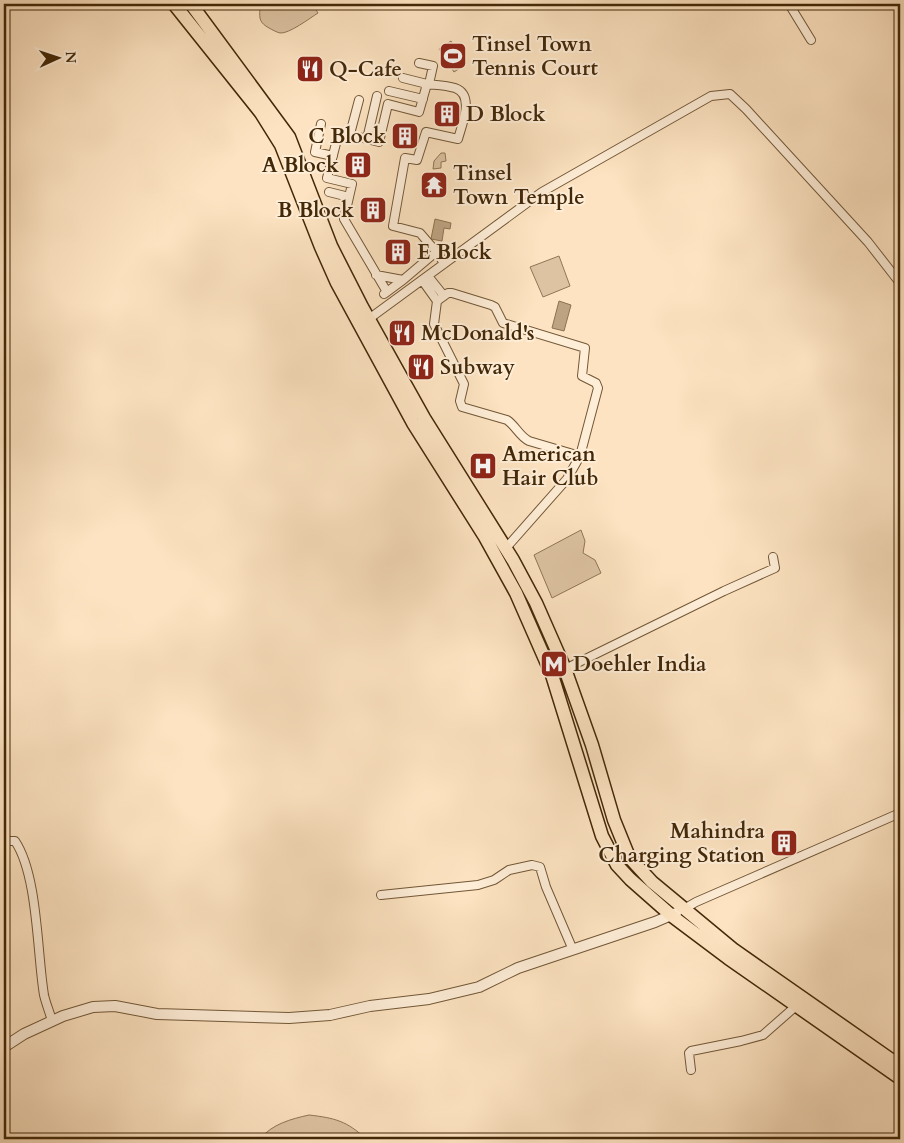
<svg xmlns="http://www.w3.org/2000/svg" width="904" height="1143" font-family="Cardo,serif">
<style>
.green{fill:#ddc3a2;stroke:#907655}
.water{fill:#bea382;stroke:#8d7251}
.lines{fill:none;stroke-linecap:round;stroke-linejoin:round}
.minor-casing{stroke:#725736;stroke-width:10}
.tertiary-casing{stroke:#725736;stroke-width:12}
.primary-casing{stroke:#432808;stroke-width:15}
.minor{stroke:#feedd7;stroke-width:8}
.tertiary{stroke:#feedd7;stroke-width:10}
.primary{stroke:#fde3c1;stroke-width:12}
.labels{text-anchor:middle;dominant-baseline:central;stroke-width:4;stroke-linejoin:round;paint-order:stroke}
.poi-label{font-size:21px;font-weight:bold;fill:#432808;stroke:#feedd7;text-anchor:start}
</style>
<rect width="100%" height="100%" fill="#fde3c1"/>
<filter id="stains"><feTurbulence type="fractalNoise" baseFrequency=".004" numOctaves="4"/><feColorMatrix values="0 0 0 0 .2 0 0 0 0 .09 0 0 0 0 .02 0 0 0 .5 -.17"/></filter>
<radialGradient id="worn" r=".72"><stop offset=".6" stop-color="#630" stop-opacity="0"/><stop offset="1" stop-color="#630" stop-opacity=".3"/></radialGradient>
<path class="green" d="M271 4H312L318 13C310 18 289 34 280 33 276 32 273 30 269 28 260 23 259 19 260 9Z
M451 41 466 64 454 72 439 49Z
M441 153H445L446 161 441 162V168L433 169 434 161Z
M559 256 570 286 543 297 530 267Z
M581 530 585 541 583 553 595 560 601 573 552 598 534 555Z
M309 1115C335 1118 347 1121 366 1139H260C272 1124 291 1119 309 1115Z"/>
<path class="water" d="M435 219 451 223 450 229 444 228 442 241 431 239Z
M559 301 571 305 564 331 552 328Z"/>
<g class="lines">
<g class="minor-casing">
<path id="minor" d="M789 4 811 40
M419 63 433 66 429 84
M403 78 427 84
M389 91 423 99
M321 124 315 152 333 156
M350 134 359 100
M367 139 377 96
M329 192 349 197
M376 275 403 280 436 252
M428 276 444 296
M422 280 437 301
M387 292 344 219 352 184 327 178 339 132 379 142 388 104 419 112 427 84C436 85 446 85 455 88 475 95 462 124 458 139L426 132 417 160 405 158 393 226 420 233 439 255 444 264
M384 294 403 280
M366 321 542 192 711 96 730 94 746 109 868 242 900 283
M506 548 567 479 580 456 529 441C519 436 516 426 507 420L462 407 460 401 464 384 434 324 437 301 448 293H452L491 305 495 307 503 323 585 348 582 376 596 383 598 388 580 456
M565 669 724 591 775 568 773 557
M4 841H15C38 875 37 953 44 995 46 1004 50 1013 52 1021
M381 895 478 885 494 880 509 870 532 865 540 867 546 887 573 950
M684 909 696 902 900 813
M691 1070 689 1053 691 1051 741 1041 763 1035 796 1006"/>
</g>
<g class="tertiary-casing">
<path id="tertiary" d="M4 1047 24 1034 63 1016 93 1007 115 1006 157 1014 289 1018 330 1015 370 1006 429 999 479 987 518 968 655 922 676 913"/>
</g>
<g class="primary-casing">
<path id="primary" d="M174 4 261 113 281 145 321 247 337 283 413 423 485 537 516 593 552 675 602 836 617 865 630 879 672 916 728 958 900 1078
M191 4 289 137 331 246 362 307 424 418 513 560 536 603 565 669 592 745 614 820 629 857 652 882 734 950 900 1066"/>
</g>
<use href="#minor" class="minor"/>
<use href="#tertiary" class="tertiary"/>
<use href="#primary" class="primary"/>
</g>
<defs>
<g id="stadium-square" transform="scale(1.4375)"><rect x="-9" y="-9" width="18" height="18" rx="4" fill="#8f2418" stroke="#feedd7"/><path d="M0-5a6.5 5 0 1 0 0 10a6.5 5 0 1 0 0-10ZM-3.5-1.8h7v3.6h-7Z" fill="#fff"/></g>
<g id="restaurant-square" transform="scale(1.4375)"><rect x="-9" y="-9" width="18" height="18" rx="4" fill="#8f2418" stroke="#feedd7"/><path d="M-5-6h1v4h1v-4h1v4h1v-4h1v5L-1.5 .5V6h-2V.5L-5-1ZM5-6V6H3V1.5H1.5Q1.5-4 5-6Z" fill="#fff"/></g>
<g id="building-square" transform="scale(1.4375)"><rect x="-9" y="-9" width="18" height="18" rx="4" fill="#8f2418" stroke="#feedd7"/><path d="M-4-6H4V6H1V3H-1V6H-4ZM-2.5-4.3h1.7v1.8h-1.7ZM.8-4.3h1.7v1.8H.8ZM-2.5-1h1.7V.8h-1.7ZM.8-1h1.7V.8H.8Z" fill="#fff"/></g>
<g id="temple-square" transform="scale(1.4375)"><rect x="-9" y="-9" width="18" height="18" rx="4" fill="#8f2418" stroke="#feedd7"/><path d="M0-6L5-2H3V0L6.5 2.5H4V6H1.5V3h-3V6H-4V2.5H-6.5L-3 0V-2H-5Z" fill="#fff"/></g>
<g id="hospital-square" transform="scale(1.4375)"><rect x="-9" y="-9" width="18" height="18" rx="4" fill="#8f2418" stroke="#feedd7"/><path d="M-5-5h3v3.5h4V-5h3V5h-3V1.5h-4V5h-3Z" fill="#fff"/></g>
<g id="metro-square" transform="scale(1.4375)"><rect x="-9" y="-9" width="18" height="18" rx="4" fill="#8f2418" stroke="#feedd7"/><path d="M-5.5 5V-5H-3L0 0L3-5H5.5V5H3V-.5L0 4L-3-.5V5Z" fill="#fff"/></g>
</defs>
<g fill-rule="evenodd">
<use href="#stadium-square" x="453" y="56"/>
<use href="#restaurant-square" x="310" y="69"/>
<use href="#building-square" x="447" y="114"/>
<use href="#building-square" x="405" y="136"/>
<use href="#building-square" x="358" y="165"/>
<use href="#temple-square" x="434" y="185"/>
<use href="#building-square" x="373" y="210"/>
<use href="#building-square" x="398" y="252"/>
<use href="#restaurant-square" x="402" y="333"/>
<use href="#restaurant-square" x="421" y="367"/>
<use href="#hospital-square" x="483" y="466"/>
<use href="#metro-square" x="554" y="664"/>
<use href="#building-square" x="784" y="843"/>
</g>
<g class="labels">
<g class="poi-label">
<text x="472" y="44">Tinsel Town<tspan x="472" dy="24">Tennis Court</tspan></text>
<text x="329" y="69">Q-Cafe</text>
<text x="466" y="114">D Block</text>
<text x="386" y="136" text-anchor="end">C Block</text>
<text x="339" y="165" text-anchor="end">A Block</text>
<text x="453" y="173">Tinsel<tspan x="453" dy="24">Town Temple</tspan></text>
<text x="354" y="210" text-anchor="end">B Block</text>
<text x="417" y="252">E Block</text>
<text x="421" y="333">McDonald's</text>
<text x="440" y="367">Subway</text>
<text x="502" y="454">American<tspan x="502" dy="24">Hair Club</tspan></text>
<text x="573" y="664">Doehler India</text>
<text x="765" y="831" text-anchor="end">Mahindra<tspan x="765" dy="24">Charging Station</tspan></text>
</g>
</g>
<rect width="904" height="1143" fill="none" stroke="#fde3c1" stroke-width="20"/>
<rect x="5" y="5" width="894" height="1133" fill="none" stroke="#432808" stroke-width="2.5"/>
<rect x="10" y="10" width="884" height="1123" fill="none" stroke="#432808"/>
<g transform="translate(58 58) rotate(87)" stroke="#feedd7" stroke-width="4" paint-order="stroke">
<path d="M0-4L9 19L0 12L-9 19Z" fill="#432808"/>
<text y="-8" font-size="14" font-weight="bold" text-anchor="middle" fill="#432808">N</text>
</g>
<rect width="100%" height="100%" filter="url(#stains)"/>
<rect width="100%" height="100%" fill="url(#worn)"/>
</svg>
